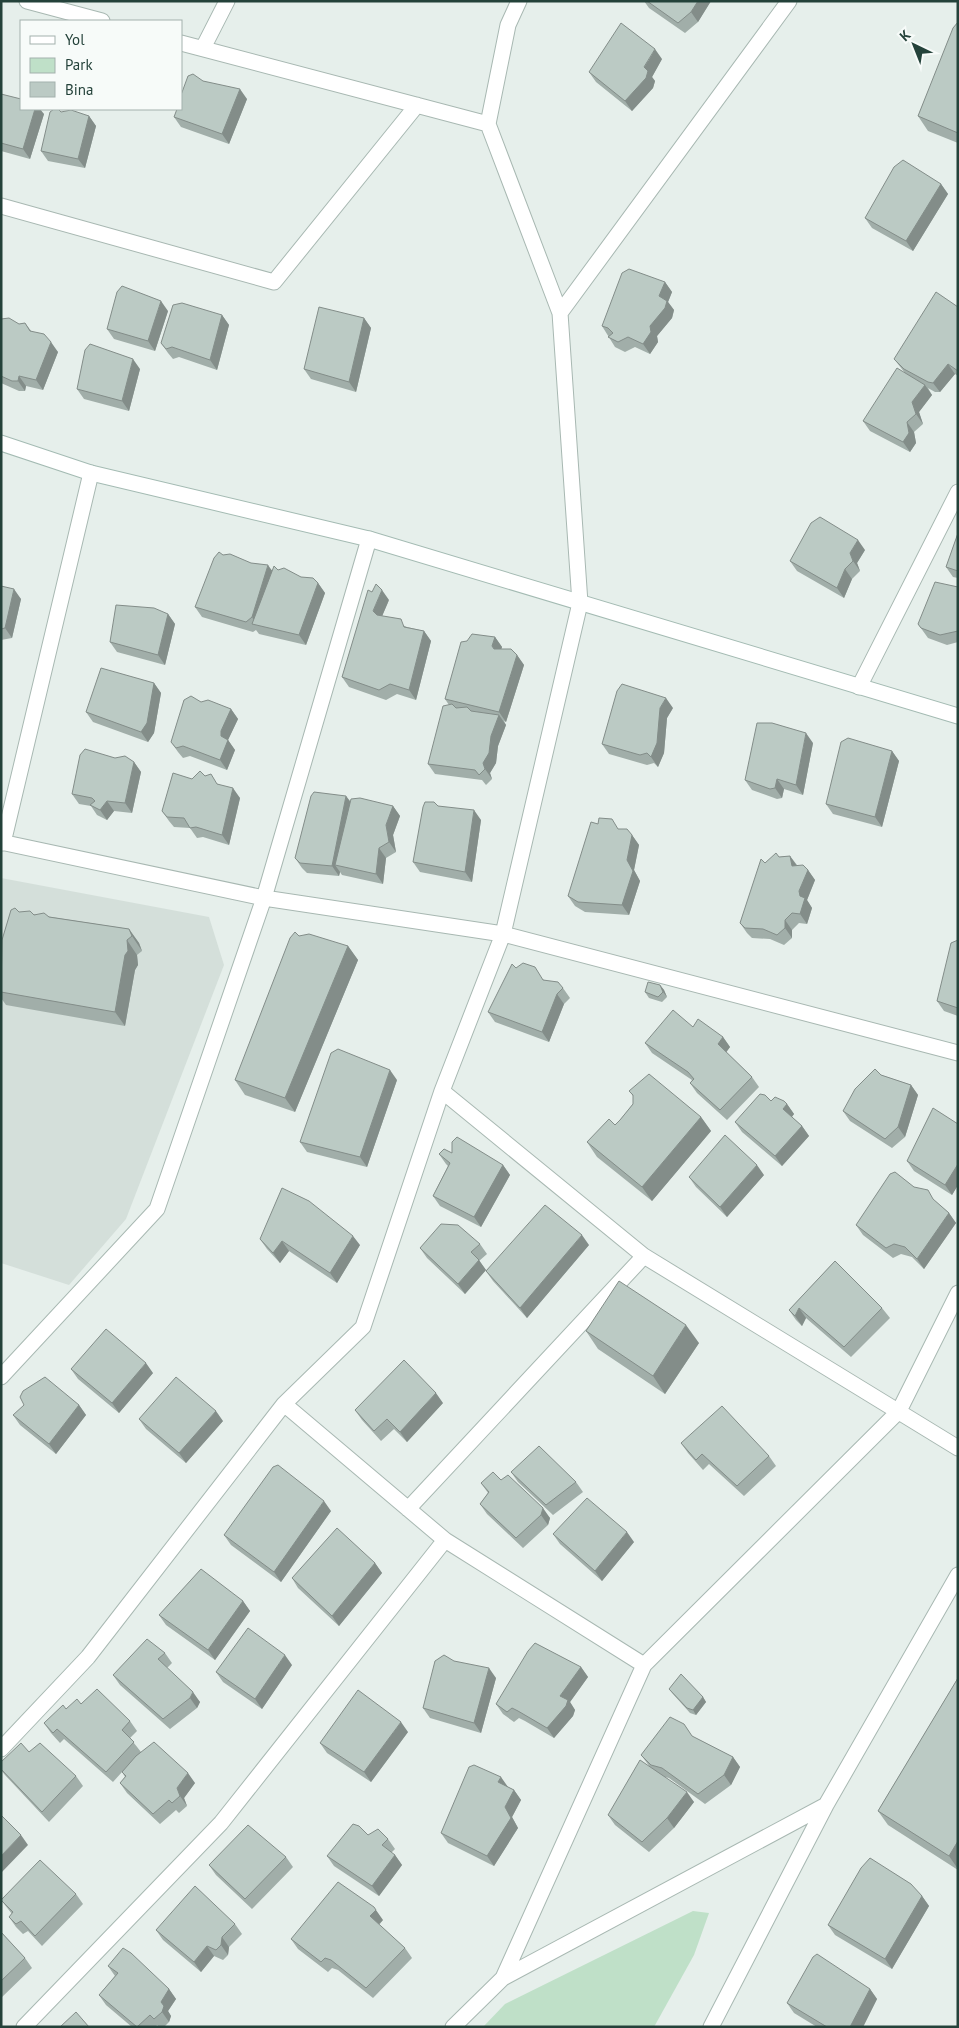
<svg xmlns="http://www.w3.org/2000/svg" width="959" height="2028" font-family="'PT Sans',sans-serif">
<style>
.built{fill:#d4dfda}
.green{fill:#bfe0c8}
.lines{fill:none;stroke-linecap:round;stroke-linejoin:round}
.street-casing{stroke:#a8b8b2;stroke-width:17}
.secondary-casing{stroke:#a4bbb3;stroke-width:17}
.street{stroke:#fff;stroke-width:15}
.secondary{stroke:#fff;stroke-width:15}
.wall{fill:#a1aea9}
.shaded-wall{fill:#838d89}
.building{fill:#bbcac4;stroke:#838d89}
</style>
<rect width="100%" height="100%" fill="#e6efeb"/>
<path class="built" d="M1 878 209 917 224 965 126 1219 69 1285 1 1263Z"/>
<path class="green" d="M693 1911 709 1913 694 1955 654 2027H483L505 2004Z"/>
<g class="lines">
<g class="street-casing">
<path id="street" d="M27 1 102 21
M203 48 227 1
M488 124 508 25 519 1
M1 206 274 282 417 105
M560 313 789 1
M859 687 958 492
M1 842 264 898 503 934 958 1053
M3 843 91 473
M442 1091 644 1256 958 1448
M1 1377 157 1209 264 898 369 539
M284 1404 445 1540 644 1665
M408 1509 644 1256
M1 1749 88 1657 284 1404 363 1327 442 1091 503 934 580 603 560 313 488 124 181 43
M503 1978 826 1805
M24 2027 221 1823 445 1540
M453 2027 503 1978 644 1665 899 1411 958 1293
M711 2027 826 1805 958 1575"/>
</g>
<g class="secondary-casing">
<path id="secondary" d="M1 443 91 473 369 539 958 716"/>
</g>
<use href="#street" class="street"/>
<use href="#secondary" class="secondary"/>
</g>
<path class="wall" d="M644 1H711L698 22 685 33 649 8Z
M958 22V143L928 131 918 116Z
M662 59 652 77 655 81 653 88 632 111 596 82 589 72Z
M203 81 247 99 229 144 181 127 174 117Z
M1 94 44 114 30 159 1 151Z
M61 112 89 116 96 126 85 168 48 161 41 151Z
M941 184 948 194 913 251 872 228 865 218Z
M665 282 672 292 668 302 674 310 672 318 657 336 658 342 650 354 635 347 625 352 615 347 602 326Z
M958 307V376L955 374 940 392H935L928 388 932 395 919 412 923 424 914 432 916 443 910 452 870 431 863 421 905 373 894 359Z
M168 311 155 351 114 339 107 329Z
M222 315 229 325 217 370 179 357 173 359 168 353 161 343Z
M364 318 371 328 356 392 311 379 304 369Z
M1 319 19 324 25 323 32 332 58 352 43 390 26 386 25 391H19L1 383Z
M140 369 129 411 84 399 77 389Z
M958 533V578L953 577 946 567Z
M865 550 857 563 860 571 852 579 844 598 797 571 790 561Z
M223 555 272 570 301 577 318 583 325 593 306 645 259 634 256 630 253 632 202 617 195 607Z
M1 586 21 599 12 638 1 640Z
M958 587V642L947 645 928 638 918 624Z
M389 600 382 616 407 627 424 631 431 641 416 700 397 694 386 700 349 687 342 677Z
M168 614 175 624 165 665 117 652 110 642Z
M495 637 502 647 501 649 517 655 524 665 506 722 504 721 506 725 498 746 496 763 490 773 492 779 486 785 482 780 435 774 428 764 449 705 445 699 467 641Z
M154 683 161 693 154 733 148 742 93 722 86 712Z
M201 702 231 709 238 719 228 740 235 750 227 770 190 756 183 758 178 752 171 742Z
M673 708 667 718 664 753 658 767 654 763 647 765 609 754 602 744Z
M813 743 803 795 784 789 782 798 777 799 752 790 745 780Z
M892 751 899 761 882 827 833 814 826 804Z
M134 762 141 772 132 813 114 811 107 820 97 815 91 806 79 804 72 794Z
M192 779 218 784 240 798 229 845 203 837 197 838 190 828 174 827 169 821 162 811Z
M346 796 351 802 393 806 400 816 393 835 396 852 386 858 383 884 342 875 340 872 339 876 307 873 302 868 295 858Z
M438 806 481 820 472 882 420 872 413 862Z
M620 829 632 835 639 845 634 870 640 881 629 915 585 912 575 906 568 896Z
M790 856 797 865 808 870 815 880 807 900 812 908 807 924 799 923 792 930V938L784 945 770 939 752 938 747 933 740 923 765 863 779 857Z
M19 912 129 929 139 943 142 951 137 955 138 965 135 970 125 1026 6 1005 1 998V948Z
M299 936 348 946 358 960 295 1112 245 1095 235 1080Z
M958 940V1016L944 1011 937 1001Z
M516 968 563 988 570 998 564 1004 549 1042 495 1022 488 1012Z
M660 985 664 990 667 997 662 1002 649 998 645 992Z
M693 1027 723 1037 730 1047 726 1052 752 1077 759 1087 727 1120 697 1093 690 1083 692 1080 652 1053 645 1043Z
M881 1075 911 1085 918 1095 905 1137 892 1148 850 1121 843 1111Z
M397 1080 367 1167 307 1152 300 1142Z
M629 1091 701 1117 711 1131 652 1201 597 1157 587 1142 615 1125 620 1120 633 1104V1096Z
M771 1101 787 1104 794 1114 792 1117 802 1126 809 1136 782 1166 742 1132 735 1122Z
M958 1124V1185L952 1195 914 1171 907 1161Z
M452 1153 503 1165 510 1175 481 1227 440 1206 433 1196 448 1166 446 1164 439 1154Z
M764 1175 727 1217 696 1187 689 1177Z
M914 1187 936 1202 949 1213 956 1223 924 1269 912 1257 901 1254 893 1258 863 1235 856 1225Z
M260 1239 360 1245 337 1283 289 1251 280 1263 267 1249Z
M480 1244 487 1254 479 1261 486 1270 465 1294 427 1258 420 1248Z
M589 1245 527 1318 493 1281 486 1271Z
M835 1261 882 1308 890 1318 851 1357 806 1318 802 1326 796 1320 789 1310Z
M586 1331 699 1343 665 1394 598 1349Z
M71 1369 153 1373 119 1413 78 1379Z
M443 1403 407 1442 394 1429 381 1441 362 1420 355 1410Z
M79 1405 86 1415 56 1454 20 1425 13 1415Z
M139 1419 223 1421 186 1463 146 1429Z
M681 1443 769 1456 776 1466 744 1496 709 1464 703 1470 688 1453Z
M511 1472 576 1482 583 1492 553 1515 518 1482Z
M501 1480 550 1518 548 1525 523 1548 487 1514 480 1504 488 1493 481 1483Z
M331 1511 281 1582 231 1545 224 1535Z
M553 1534 634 1542 602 1581 560 1544Z
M375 1563 382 1573 339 1626 298 1588 292 1578Z
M243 1601 250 1611 215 1660 166 1625 159 1615Z
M165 1653 172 1663 167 1668 200 1702 197 1708 170 1729 120 1685 113 1675Z
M454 1661 496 1678 481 1733 430 1718 423 1708Z
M292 1665 262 1709 223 1682 216 1672Z
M581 1667 588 1677 570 1702 575 1710 573 1716 554 1738 525 1721 519 1718 514 1722 503 1714 496 1704Z
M958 1678V1870L888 1825 878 1811Z
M669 1689 703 1697 706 1702 696 1715 690 1713 673 1694Z
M81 1704 130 1721 137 1731 130 1738 141 1752 195 1783 184 1798 187 1806 179 1813 176 1810 160 1824 127 1793 120 1783 125 1777 122 1772 113 1782 64 1739 60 1743 51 1733 44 1723 66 1709Z
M408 1732 371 1782 327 1753 320 1743Z
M693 1737 733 1757 740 1767 731 1785 705 1804 669 1778 665 1777 694 1802 674 1828 649 1852 615 1825 608 1815 650 1767 641 1755Z
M29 1752 76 1776 83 1786 49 1822 5 1775 1 1770V1762Z
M508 1787 514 1790 521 1800 512 1817 518 1828 494 1866 448 1843 441 1833Z
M368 1835 388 1839 395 1849 391 1853 395 1855 402 1865 379 1896 334 1866 327 1856Z
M286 1857 293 1867 252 1909 216 1875 209 1865Z
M76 1894 83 1904 42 1946 28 1931 23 1934 16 1927 9 1917 12 1914 1 1900Z
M922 1896 929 1906 892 1969 835 1935 828 1925Z
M383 1920 379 1925 405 1948 412 1958 373 1998 338 1970 332 1968 328 1972 298 1949 291 1939Z
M235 1924 242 1934 229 1947 228 1955 223 1960 214 1956 201 1972 163 1940 156 1930Z
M1 1932 25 1958 32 1968 1 1998Z
M108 1966 169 1989 176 1999 168 2011 171 2016 169 2022 164 2027H159L157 2025 156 2027H132L106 2005 99 1995 115 1976Z
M870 1989 877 1999 863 2027H817L794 2013 787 2003Z"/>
<path class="shaded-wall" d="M698 1H711L698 22 691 12Z
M655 49 662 59 652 77 655 81 653 88 632 111 625 101Z
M240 89 247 99 229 144 222 134Z
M35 109H40L44 114 30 159 23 149Z
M89 116 96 126 85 168 78 159Z
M941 184 948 194 913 251 906 241Z
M665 282 672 292 668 302 674 310 672 318 657 336 658 342 650 354 643 344 659 296Z
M161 301 168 311 155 351 148 341Z
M222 315 229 325 217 370 210 360Z
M364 318 371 328 356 392 349 382Z
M51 342 58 352 43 390 36 380Z
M133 359 140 369 129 411 122 401Z
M948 364 955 374 940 392 933 383Z
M19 376 26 386 25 391 18 381Z
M925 385 932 395 919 412 923 424 916 414 912 402Z
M907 422 914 432 916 443 910 452 903 442Z
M858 540 865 550 857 563 860 571 853 561 850 553Z
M268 565 275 575 257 625 252 617Z
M845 569 852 579 844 598 837 588Z
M318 583 325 593 306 645 299 635Z
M14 589 21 599 12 638 5 628Z
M382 590 389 600 380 621 373 611Z
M168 614 175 624 165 665 158 655Z
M424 631 431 641 416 700 409 690Z
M495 637 502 647 499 656 492 646Z
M517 655 524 665 506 722 499 712Z
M154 683 161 693 154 733 148 742 141 732Z
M666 698 673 708 667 718 664 753 658 767 651 757 660 708Z
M231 709 238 719 228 740 235 750 227 770 220 760 221 736V731Z
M499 715 506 725 498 746 496 763 490 773 492 779 485 769 483 763 491 736Z
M806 733 813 743 803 795 796 785Z
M892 751 899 761 882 827 875 817Z
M134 762 141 772 132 813 125 803Z
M777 779 784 789 782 798 775 788Z
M233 788 240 798 229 845 222 835Z
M346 796 353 806 335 865 340 872 339 876 332 866Z
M107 801 114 811 107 820 100 810Z
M393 806 400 816 393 835 396 852 389 842 386 825Z
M474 810 481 820 472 882 465 872Z
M632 835 639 845 634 870 640 881 629 915 622 905 627 860Z
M379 848 386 858 383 884 376 874Z
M790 856 797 866H792Z
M808 870 815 880 807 900 812 908 807 924 800 914 799 891Z
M785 920 792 930V938L785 928Z
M129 929 139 943 142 951 132 936Z
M127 940 137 955 138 965 135 970 125 1026 115 1012Z
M348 946 358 960 295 1112 285 1098Z
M660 985 664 990 667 997 663 992Z
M557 994 564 1004 549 1042 542 1032Z
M723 1037 730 1047 725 1054 718 1044Z
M390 1070 397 1080 367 1167 360 1157Z
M911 1085 918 1095 905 1137 898 1127Z
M787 1104 794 1114 790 1119 783 1109Z
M701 1117 711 1131 652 1201 642 1187Z
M802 1126 809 1136 782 1166 775 1156Z
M958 1164V1185L952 1195 945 1185Z
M503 1165 510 1175 481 1227 474 1217Z
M757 1165 764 1175 727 1217 720 1207Z
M949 1213 956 1223 924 1269 917 1259Z
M582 1235 589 1245 527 1318 520 1308Z
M353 1236 360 1245 337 1283 330 1273Z
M282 1241 289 1251 280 1263 273 1253Z
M479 1260 486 1270 465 1294 458 1284Z
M799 1308 806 1318 802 1326 795 1316Z
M686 1325 699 1343 665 1394 653 1376Z
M146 1363 153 1373 119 1413 112 1403Z
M436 1393 443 1403 407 1442 400 1432Z
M79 1405 86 1415 56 1454 49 1444Z
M216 1411 223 1421 186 1463 179 1453Z
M324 1501 331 1511 281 1582 274 1572Z
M543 1508 550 1518 548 1525 541 1515Z
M627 1532 634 1542 602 1581 595 1571Z
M375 1563 382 1573 339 1626 332 1616Z
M243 1601 250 1611 215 1660 208 1650Z
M285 1655 292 1665 262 1709 255 1699Z
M581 1667 588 1677 570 1702 575 1710 573 1716 554 1738 547 1728 560 1696Z
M489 1668 496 1678 481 1733 474 1723Z
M193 1692 200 1702 197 1708 190 1698Z
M703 1697 706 1702 696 1715 693 1710Z
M401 1722 408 1732 371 1782 364 1772Z
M733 1757 740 1767 731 1785 724 1775Z
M188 1773 195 1783 184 1798 187 1806 180 1796 177 1788Z
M501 1777 508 1787 505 1792 498 1782Z
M514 1790 521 1800 512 1817 518 1828 494 1866 487 1856 505 1807Z
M687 1792 694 1802 674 1828 667 1818Z
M21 1835 28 1845 1 1873V1856Z
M958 1841V1869L949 1856Z
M395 1855 402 1865 379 1896 372 1886Z
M922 1896 929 1906 892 1969 885 1959Z
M376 1910 383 1920 377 1926 370 1916Z
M222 1937 229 1947 228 1955 221 1945Z
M207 1946 214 1956 201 1972 194 1962Z
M169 1989 176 1999 168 2011 171 2016 169 2022 162 2012 161 2002Z
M870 1989 877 1999 863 2027H850Z"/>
<path class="building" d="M647 1H698L691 12 678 23Z
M958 22V133L918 116 953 28Z
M621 23 655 49 644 67 648 71 646 78 625 101 589 72Z
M193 74 203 81 240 89 222 134 174 117 177 109H181V95L188 76Z
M1 94 21 99V109H35L23 149 1 143Z
M54 109H58L61 112 71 110 89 116 78 159 41 151 50 112Z
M903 160 941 184 906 241 865 218 894 167Z
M629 269 665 282 659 296 667 301 665 308 650 326 651 332 643 344 628 337 618 342 608 337 613 333 608 328 602 326 622 273Z
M122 286 161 301 148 341 107 329 117 292Z
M936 292 958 307V371L948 364 933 383 928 382 904 369 894 359Z
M182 303 222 315 210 360 172 347 166 349 161 343 173 305Z
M319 307 364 318 349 382 304 369Z
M9 318 19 324 25 323 30 331 44 334 51 342 36 380 19 376 18 381H12L1 376V319Z
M90 344 133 359 122 401 77 389 85 350Z
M897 368 925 385 912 402 916 414 907 422 909 433 903 442 863 421Z
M820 517 858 540 850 553 853 561 845 569 837 588 790 561 811 523Z
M958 533V571L946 567Z
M219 552 223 555 230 554 251 563 268 565 252 617 246 622 195 607 214 558Z
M274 566 278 570 284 568 301 577 313 578 318 583 299 635 252 624Z
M935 582 958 587V631L940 635 921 628 918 624Z
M376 584 382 590 373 611 377 615 401 619 404 627 424 631 409 690 390 684 379 690 342 677 368 590 372 592Z
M1 586 14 589 5 628 1 629Z
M116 605 154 608 168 614 158 655 110 642Z
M472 634 495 637 492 646 494 649H511L517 655 499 712 445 699 461 642 467 641Z
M101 668 154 683 147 723 141 732 86 712Z
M622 684 666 698 660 708 657 743 651 757 647 753 640 755 602 744 617 691Z
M191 696 201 702 208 700 231 709 221 731V736L228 740 220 760 183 746 176 748 171 742 184 700Z
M452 704 456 708 467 707 471 711 499 715 491 736 489 753 483 763 485 769 479 775 475 770 428 764 443 706Z
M757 723H772L806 733 796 785 777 779 775 788 770 789 745 780Z
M848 738 892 751 875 817 826 804 841 742Z
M85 749 115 758 125 756 134 762 125 803 107 801 100 810 90 805 95 801 92 798 72 794 80 755Z
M200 771 205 776 211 774 217 784 233 788 222 835 196 827 190 828 184 818 167 817 162 811 173 773 192 779Z
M314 792 346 796 332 866 300 863 295 858 311 796Z
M360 798 393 806 386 825 389 842 379 848 376 874 335 865 351 799Z
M425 802H434L438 806 474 810 465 872 413 862 423 807Z
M599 818 612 819 618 829H627L632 835 627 860 633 871 622 905 578 902 568 896 591 822 598 824Z
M776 853 779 857 790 856 792 866 803 865 808 870 799 891 800 896 805 898 800 914 792 913 785 920V928L777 935 763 929 745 928 740 923 761 859 765 863Z
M15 908 19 912 30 911 34 915 44 913 49 917 129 929 132 936 127 940 128 951 125 955 115 1012 1 992 2 940 11 910Z
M295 932 299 936 309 934 348 946 285 1098 235 1080 290 938Z
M958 940V1008L937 1001 951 943Z
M523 963 535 967 543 980 558 982 563 988 557 994 542 1032 488 1012 512 964 516 968Z
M648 982 660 985 663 992 658 997 645 992Z
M673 1010 693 1027 698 1019 723 1037 718 1044 752 1077 720 1110 690 1083 694 1079 688 1072 645 1043Z
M338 1049 390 1070 360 1157 300 1142 331 1053Z
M875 1069 881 1075 911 1085 898 1127 885 1139 843 1111 855 1089Z
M649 1074 701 1117 642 1187 587 1142 609 1119 615 1125 620 1120 633 1104V1095L629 1091Z
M760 1094 765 1095 771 1101 775 1097 784 1101 787 1104 783 1109 802 1126 775 1156 735 1122Z
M933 1108 958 1124V1164L945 1185 907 1161Z
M725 1135 757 1165 720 1207 689 1177Z
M457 1137 503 1165 474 1217 433 1196 450 1163 439 1154 444 1149 452 1153V1142Z
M895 1172 914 1187 928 1190 933 1199 949 1213 917 1259 905 1247 894 1244 886 1248 856 1225 890 1174Z
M282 1188 309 1201 353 1236 330 1273 282 1241 273 1253 260 1239Z
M545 1205 582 1235 520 1308 486 1271Z
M441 1224 458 1225 480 1244 471 1252 479 1260 458 1284 420 1248Z
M835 1261 882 1308 844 1347 799 1308 795 1316 789 1310Z
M619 1281 686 1325 653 1376 586 1331Z
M106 1329 146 1363 112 1403 71 1369Z
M404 1360 436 1393 400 1432 387 1419 374 1431 355 1410Z
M45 1377 79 1405 49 1444 13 1415 24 1405 20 1397 23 1391Z
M176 1377 216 1411 179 1453 139 1419Z
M722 1406 769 1456 737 1486 702 1454 696 1460 681 1443Z
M539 1446 576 1482 546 1505 511 1472Z
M278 1465 324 1501 274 1572 224 1535 273 1467Z
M493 1472 501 1480 508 1475 543 1508 541 1515 516 1538 480 1504 489 1492 481 1483Z
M587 1498 627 1532 595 1571 553 1534Z
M337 1528 375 1563 332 1616 292 1578Z
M201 1569 243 1601 208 1650 159 1615Z
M248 1628 285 1655 255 1699 216 1672Z
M147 1639 165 1653 158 1659 193 1692 190 1698 163 1719 113 1675Z
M535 1643 581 1667 560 1696 568 1700 566 1706 547 1728 518 1711 512 1708 507 1712 496 1704 528 1651Z
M444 1655 454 1661 489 1668 474 1723 423 1708 435 1661Z
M681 1674 703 1697 693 1710 687 1708 669 1689Z
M958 1678V1841L949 1856 878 1811Z
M97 1689 130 1721 122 1730 134 1742 106 1772 57 1729 53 1733 44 1723 63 1705 66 1709 77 1699 81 1704Z
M358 1690 401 1722 364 1772 320 1743Z
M670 1717 684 1724 692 1736 733 1757 724 1775 698 1794 662 1768 651 1765 641 1755Z
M154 1742 188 1773 177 1788 180 1796 172 1803 169 1800 153 1814 120 1783 126 1776 122 1772 136 1756Z
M21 1743 29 1752 40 1743 76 1776 42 1812 1 1769V1762Z
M640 1760 687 1792 667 1818 642 1842 608 1815Z
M474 1765 501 1777 498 1782 514 1790 505 1807 511 1818 487 1856 441 1833 469 1767Z
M1 1815 21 1835 1 1856Z
M353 1824 359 1826 368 1835 378 1829 388 1839 382 1845 395 1855 372 1886 327 1856Z
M248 1825 286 1857 245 1899 209 1865Z
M870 1858 911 1884 922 1896 885 1959 828 1925 861 1868Z
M40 1860 76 1894 35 1936 21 1921 16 1924 9 1917 13 1912 1 1900Z
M338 1882 374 1907 376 1910 370 1916 405 1948 366 1988 331 1960 325 1958 321 1962 291 1939Z
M195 1886 235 1924 222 1937 221 1945 216 1950 207 1946 194 1962 156 1930Z
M1 1932 25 1958 1 1981Z
M123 1948 131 1953 169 1989 161 2002 164 2006 162 2012 154 2019 150 2015 137 2027 99 1995 118 1973 108 1966Z
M817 1954 870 1989 850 2027H827L787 2003 813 1957Z
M76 2012 89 2027H60Z"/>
<rect width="959" height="2028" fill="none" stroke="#24423a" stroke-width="5"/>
<rect x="20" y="20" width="162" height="90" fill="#f7fbf9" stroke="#a3b1ad"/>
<rect x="30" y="36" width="25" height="8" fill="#ffffff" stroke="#a3b1ad"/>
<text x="65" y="45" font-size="15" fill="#24423a">Yol</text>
<rect x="30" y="58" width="25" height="15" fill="#bfe0c8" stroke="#a3b1ad"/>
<text x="65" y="70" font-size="15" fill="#24423a">Park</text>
<rect x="30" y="82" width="25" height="15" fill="#bbcac4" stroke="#a3b1ad"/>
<text x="65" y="95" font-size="15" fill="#24423a">Bina</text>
<g transform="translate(914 45) rotate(317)" stroke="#f7fbf9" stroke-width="4" paint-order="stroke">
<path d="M0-4L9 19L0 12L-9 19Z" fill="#24423a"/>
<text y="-8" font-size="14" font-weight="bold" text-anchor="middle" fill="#24423a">K</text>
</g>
</svg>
